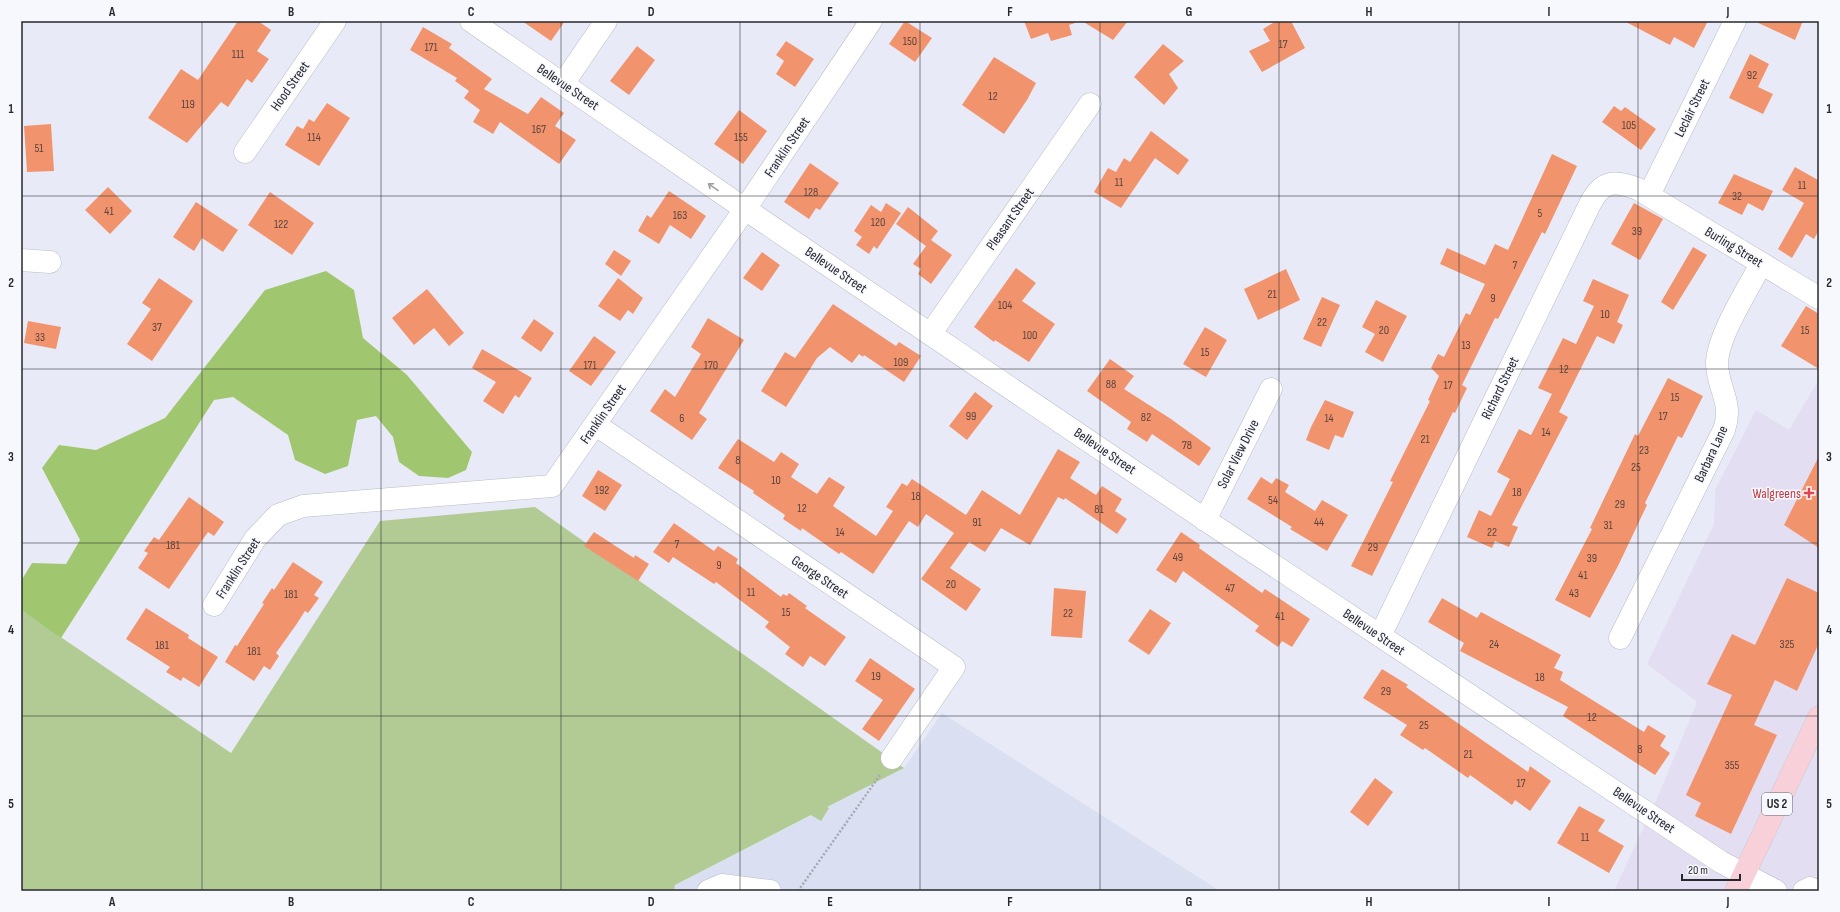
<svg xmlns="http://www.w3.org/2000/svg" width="1840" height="912" font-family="'Sofia Sans Condensed',sans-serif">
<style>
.commercial{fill:#e4def3}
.built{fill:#dae0f2}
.green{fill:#b2cb95}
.forest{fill:#a0c76f}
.building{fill:#f1946e}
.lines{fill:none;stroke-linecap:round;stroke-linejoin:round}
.minor-casing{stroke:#b9bcc7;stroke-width:23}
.major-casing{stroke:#cbcbcd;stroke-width:23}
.path{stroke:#a6a8b2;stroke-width:2.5;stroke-dasharray:2 2;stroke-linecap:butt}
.minor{stroke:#fff;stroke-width:22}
.major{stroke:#f8d0d9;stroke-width:22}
.oneway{stroke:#9e9ea0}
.grid{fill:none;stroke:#27282d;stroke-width:1;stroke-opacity:0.55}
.health-dot{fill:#e0444e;stroke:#f7f8fd;stroke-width:1.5}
.labels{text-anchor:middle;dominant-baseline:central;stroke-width:3;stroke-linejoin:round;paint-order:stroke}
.number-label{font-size:12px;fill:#5a433d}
.shield{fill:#f7f8fd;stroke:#65666b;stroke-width:1}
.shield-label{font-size:13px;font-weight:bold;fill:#27282d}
.street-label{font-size:14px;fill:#27282d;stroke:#f7f8fd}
.health-label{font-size:14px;fill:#be3a42;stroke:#f7f8fd;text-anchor:end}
.neatline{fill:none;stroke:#27282d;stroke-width:1.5}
.grid-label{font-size:13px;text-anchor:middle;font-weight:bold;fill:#27282d}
</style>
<rect width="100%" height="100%" fill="#e8ebf7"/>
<path class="commercial" d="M1819 379V891H1614L1658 796 1697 702 1647 664 1714 524 1715 490 1756 410 1789 430Z"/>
<path class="built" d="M942 713 1220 891H674L675 885 904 768Z"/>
<path class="green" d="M535 507 904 768 827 807 829 808 821 821 811 815 675 885 674 891H21V610L231 753 380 521Z"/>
<path class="forest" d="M326 271 354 290 363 338 407 375 472 452 466 470 448 478 419 476 399 462 393 437 376 416 357 420 348 466 325 474 295 460 288 435 233 397 214 400 61 638 21 610V581L32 563 66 564 80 540 42 468 59 445 96 450 165 418 265 290Z"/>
<path class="building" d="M238 21H258L271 30 257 51 269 59 252 83 247 79 228 107 221 102 187 143 148 118 181 69 198 80Z
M522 21H565L551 41Z
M905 21 932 38 915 62 889 44Z
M1024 21H1075V23L1069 25 1072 35 1051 41 1048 33 1031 39Z
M1082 21H1128L1113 40Z
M1276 21H1291L1305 48 1262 72 1249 51 1270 41 1263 29Z
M1624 21H1708L1694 48 1674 37 1670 45Z
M1754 21H1803L1795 40Z
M423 27 452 44 449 48 492 79 484 89 528 114 541 97 564 113 555 126 576 140 559 164 500 122 493 134 473 122 480 110 464 98 469 91 455 81 457 78 410 50Z
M786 41 814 59 795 87 776 74 784 61 776 55Z
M1163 44 1184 61 1169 74 1178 88 1164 105 1134 77Z
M637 46 655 60 629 95 610 81Z
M1750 54 1769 64 1758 87 1773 94 1763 114 1729 98Z
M994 57 1036 83 1027 100 1004 134 962 105Z
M327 103 350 118 319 166 285 145 297 126 303 129 309 119 314 122Z
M1614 106 1621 111 1625 107 1656 129 1641 150 1602 122Z
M739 110 767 131 743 164 714 144Z
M51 124 54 171 27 172 24 126Z
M1151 131 1189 160 1178 175 1155 158 1121 208 1094 192 1108 168 1116 172 1124 158 1130 162Z
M1552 154 1577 166 1545 234 1542 232 1498 319 1495 318 1462 385 1467 388 1455 413 1453 412 1372 576 1351 566 1393 482 1390 481 1430 401 1428 400 1439 376 1431 368 1438 354 1444 357 1466 313 1470 315 1485 284 1440 264 1447 248 1485 265 1495 244 1508 250Z
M810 163 839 183 820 210 816 208 809 219 784 202Z
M1795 167 1818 180 1819 178V230L1814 239 1806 234 1792 258 1778 249 1804 203 1782 190Z
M1734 174 1773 191 1763 211 1748 203 1742 215 1718 203Z
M108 187 132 211 110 234 85 210Z
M669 191 706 216 691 239 670 225 659 244 638 231 647 215 651 218Z
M270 192 314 223 292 255 248 225Z
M196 202 238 230 223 252 202 238 194 251 173 237Z
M886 203 901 213 877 249 874 246 869 254 856 245 862 237 854 231 871 205 881 212Z
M1634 203 1663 219 1640 260 1611 244Z
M908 207 938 231 931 240 952 255 931 284 918 274 921 269 913 264 926 246 896 224Z
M1693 247 1707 255 1673 310 1661 302Z
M614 250 631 261 621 276 605 264Z
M762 252 780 265 762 291 743 278Z
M1016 268 1036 283 1022 301 1055 324 1029 362 995 340 994 342 974 327Z
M1286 269 1300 300 1258 320 1244 289Z
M159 278 193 301 152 361 127 344 151 309 142 303Z
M618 278 643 298 633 314 628 310 620 321 598 306Z
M1593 279 1629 295 1617 322 1623 325 1614 344 1597 336 1559 412 1568 417 1512 525 1518 527 1509 547 1495 541 1492 548 1467 537 1479 510 1491 516 1510 479 1497 472 1519 429 1531 435 1552 394 1538 388 1563 338 1576 344 1594 306 1583 301Z
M427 289 464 333 449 346 434 328 414 345 392 318Z
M1322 297 1340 305 1321 347 1303 339Z
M1376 300 1407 316 1383 362 1365 352 1375 334 1362 327Z
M833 304 896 346 899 342 921 356 904 382 864 355 863 357 859 354 852 363 830 347 817 358 786 407 761 391 785 352 795 358Z
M1806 306 1819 314V369L1781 346Z
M708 318 744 340 699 413 707 419 692 440 650 411 665 389 675 397 701 354 691 347Z
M534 319 554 333 541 352 521 338Z
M28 321 61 327 56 349 24 343Z
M1205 327 1227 340 1206 377 1183 364Z
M594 336 616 352 591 386 569 371Z
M482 349 532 378 519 398 515 395 503 414 483 401 496 382 472 368Z
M1110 359 1134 376 1124 389 1171 419 1211 448 1199 466 1152 434 1147 442 1127 429 1131 422 1087 391Z
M1668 378 1703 396 1682 438 1678 436 1645 503 1647 505 1618 566 1590 618 1555 600 1592 529 1590 528 1635 434 1638 436Z
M975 392 993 406 967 440 949 426Z
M1325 400 1354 412 1343 438 1335 435 1329 450 1306 440 1311 427Z
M738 439 774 462 781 452 799 464 791 477 817 494 829 477 845 487 833 506 876 536 893 511 886 507 902 483 907 486 912 479 966 515 982 490 1020 515 1058 449 1080 462 1070 478 1096 495 1102 486 1122 499 1115 511 1127 519 1117 534 1065 498 1064 500 1058 497 1030 545 1001 528 985 552 969 542 950 568 981 589 966 611 921 579 954 533 926 514 918 527 909 521 873 574 841 552 839 554 802 528 801 531 783 519 785 515 753 493 754 491 718 468Z
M1819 456V548L1784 525Z
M598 470 622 485 605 511 582 496Z
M1261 477 1272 484 1276 478 1289 485 1285 492 1315 511 1322 500 1348 515 1327 551 1290 529 1292 527 1247 499Z
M189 497 224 522 214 536 208 532 169 589 138 568 148 553 144 551 154 537 159 540Z
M674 523 714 551 718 546 738 559 736 563 781 597 783 594 787 596 789 593 807 606 805 608 846 637 825 666 810 656 803 667 785 654 790 647 765 627 769 622 716 582 714 584 673 557 669 563 653 552Z
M594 532 634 558 635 555 649 564 638 581 584 546Z
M1181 532 1200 545 1199 548 1262 593 1265 589 1310 619 1292 647 1282 641 1278 647 1255 631 1259 626 1183 571 1176 583 1156 570Z
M293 562 323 582 314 595 319 598 308 613 305 611 296 625 276 653 279 656 270 670 264 666 254 681 225 662 235 645 237 646 264 604 262 603 272 588 274 590Z
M1787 578 1819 593V643L1797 691 1775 680 1754 725 1777 735 1731 834 1695 816 1701 803 1686 795 1732 695 1707 684 1732 634 1755 645Z
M1054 588 1086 591 1082 638 1051 636Z
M1442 598 1477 618 1481 612 1561 655 1554 668 1563 672 1560 680 1644 732 1648 725 1666 736 1660 746 1670 753 1655 775 1563 716 1568 707 1460 651 1464 643 1428 622Z
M146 608 189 635 188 638 218 657 199 687 183 677 181 681 166 672 170 667 126 639Z
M1150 609 1171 623 1149 655 1128 641Z
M870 658 915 689 879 741 862 729 883 700 855 681Z
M1382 669 1408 685 1406 687 1528 772 1530 766 1551 781 1530 811 1515 800 1512 805 1470 775 1468 778 1425 748 1423 750 1400 735 1407 725 1363 698Z
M1375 778 1393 792 1368 826 1350 812Z
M1579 806 1605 820 1598 831 1624 846 1609 873 1557 843Z"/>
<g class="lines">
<g class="minor-casing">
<path id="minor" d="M471 21 745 209 1213 525 1721 862 1776 891
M563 84 606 21
M245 152 335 21
M1649 195 1735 21
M21 260 50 262
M931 333 1090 104
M596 425 954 667 892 758
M1205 520 1271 389
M214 605 255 539 278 515 303 506 552 486 745 209 871 21
M1380 636 1590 204C1602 180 1615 180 1638 189L1819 298
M1620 638 1724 430C1734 401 1716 387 1717 361 1719 334 1748 289 1761 264
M708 891 722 885 770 891
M1804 891 1810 888 1816 891"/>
</g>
<g class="major-casing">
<path id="major" d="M1736 891 1819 717"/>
</g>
<path class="path" d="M798 891 880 775"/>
<use href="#minor" class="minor"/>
<use href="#major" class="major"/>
</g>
<defs><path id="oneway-shaft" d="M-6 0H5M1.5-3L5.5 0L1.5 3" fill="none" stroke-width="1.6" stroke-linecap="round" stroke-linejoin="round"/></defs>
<use class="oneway" href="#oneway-shaft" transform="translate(713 187) rotate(-145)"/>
<path class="grid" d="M202 21V891M381 21V891M561 21V891M740 21V891M920 21V891M1100 21V891M1279 21V891M1459 21V891M1638 21V891M21 196H1819M21 369H1819M21 543H1819M21 716H1819"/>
<path class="health-dot" d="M1807 487h4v4h4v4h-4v4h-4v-4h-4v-4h4z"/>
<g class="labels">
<g class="number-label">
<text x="910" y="41">150</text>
<text x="1283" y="44">17</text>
<text x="431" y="47">171</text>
<text x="238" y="54">111</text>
<text x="1752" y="75">92</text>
<text x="993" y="96">12</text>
<text x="188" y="104">119</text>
<text x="1629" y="125">105</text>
<text x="539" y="129">167</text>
<text x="314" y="137">114</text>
<text x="741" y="137">155</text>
<text x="39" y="148">51</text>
<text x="1119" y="182">11</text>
<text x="1802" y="185">11</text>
<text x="811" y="192">128</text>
<text x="1737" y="196">32</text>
<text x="109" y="211">41</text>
<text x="1540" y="213">5</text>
<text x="680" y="215">163</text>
<text x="878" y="222">120</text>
<text x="281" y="224">122</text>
<text x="1637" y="231">39</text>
<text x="1515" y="265">7</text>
<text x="1272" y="294">21</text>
<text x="1493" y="298">9</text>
<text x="1005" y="305">104</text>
<text x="1605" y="314">10</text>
<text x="1322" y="322">22</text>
<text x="157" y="327">37</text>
<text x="1384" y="330">20</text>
<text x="1805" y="330">15</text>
<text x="1030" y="335">100</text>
<text x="40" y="337">33</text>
<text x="1466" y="345">13</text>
<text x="1205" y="352">15</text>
<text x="901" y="362">109</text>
<text x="590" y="365">171</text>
<text x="711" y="365">170</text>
<text x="1564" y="369">12</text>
<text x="1111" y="384">88</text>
<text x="1448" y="385">17</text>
<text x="1675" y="397">15</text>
<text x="971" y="416">99</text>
<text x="1663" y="416">17</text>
<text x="1146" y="417">82</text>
<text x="682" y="418">6</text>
<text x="1329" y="418">14</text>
<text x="1546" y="432">14</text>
<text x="1425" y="439">21</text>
<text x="1187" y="445">78</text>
<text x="1644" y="450">23</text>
<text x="738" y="460">8</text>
<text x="1636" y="467">25</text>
<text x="776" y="480">10</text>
<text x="602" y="490">192</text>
<text x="1517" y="492">18</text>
<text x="916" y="496">18</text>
<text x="1273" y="500">54</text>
<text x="1620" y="504">29</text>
<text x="802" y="508">12</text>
<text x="1099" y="509">81</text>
<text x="977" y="522">91</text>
<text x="1319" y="522">44</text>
<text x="1608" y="525">31</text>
<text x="840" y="532">14</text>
<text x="1492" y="532">22</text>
<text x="677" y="544">7</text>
<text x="173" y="545">181</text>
<text x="1373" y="547">29</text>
<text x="1178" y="557">49</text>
<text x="1592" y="558">39</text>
<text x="719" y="565">9</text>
<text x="1583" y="575">41</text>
<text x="951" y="584">20</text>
<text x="1230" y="588">47</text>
<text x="751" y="592">11</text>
<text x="1574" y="593">43</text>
<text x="291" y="594">181</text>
<text x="786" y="612">15</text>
<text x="1068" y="613">22</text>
<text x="1280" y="616">41</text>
<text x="1494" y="644">24</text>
<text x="1787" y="644">325</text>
<text x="162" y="645">181</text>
<text x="254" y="651">181</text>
<text x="876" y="676">19</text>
<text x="1540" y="677">18</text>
<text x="1386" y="691">29</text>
<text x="1592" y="717">12</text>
<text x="1424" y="725">25</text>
<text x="1640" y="749">8</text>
<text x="1468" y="754">21</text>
<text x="1732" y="765">355</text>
<text x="1521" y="783">17</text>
<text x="1585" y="837">11</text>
</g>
<rect class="shield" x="1762" y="793" width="30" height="22" rx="3"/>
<g class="shield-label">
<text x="1777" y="804">US 2</text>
</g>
<g class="street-label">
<text transform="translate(290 86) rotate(-55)">Hood Street</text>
<text transform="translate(568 87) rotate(34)">Bellevue Street</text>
<text transform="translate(1692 108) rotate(-64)">Leclair Street</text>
<text transform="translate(787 147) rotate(-56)">Franklin Street</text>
<text transform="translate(1010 219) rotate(-55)">Pleasant Street</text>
<text transform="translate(1734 247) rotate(31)">Burling Street</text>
<text transform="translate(836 270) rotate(34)">Bellevue Street</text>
<text transform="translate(1500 388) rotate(-64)">Richard Street</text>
<text transform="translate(603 414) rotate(-55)">Franklin Street</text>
<text transform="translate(1105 451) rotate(34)">Bellevue Street</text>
<text transform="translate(1238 454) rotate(-63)">Solar View Drive</text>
<text transform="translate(1711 454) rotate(-65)">Barbara Lane</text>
<text transform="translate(238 568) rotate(-57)">Franklin Street</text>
<text transform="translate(820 577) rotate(34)">George Street</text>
<text transform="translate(1374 632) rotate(34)">Bellevue Street</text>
<text transform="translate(1644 810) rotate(34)">Bellevue Street</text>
</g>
<g class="health-label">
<text x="1801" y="493">Walgreens</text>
</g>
</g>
<rect width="1840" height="912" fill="none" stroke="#f7f8fd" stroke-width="44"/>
<path d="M1682 874v6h58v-6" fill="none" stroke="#27282d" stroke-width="2"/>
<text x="1688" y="874" font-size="12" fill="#27282d" stroke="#f7f8fd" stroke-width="3" paint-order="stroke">20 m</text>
<rect x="22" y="22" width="1796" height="868" class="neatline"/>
<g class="grid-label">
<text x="112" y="16">A</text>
<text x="291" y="16">B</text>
<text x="471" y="16">C</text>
<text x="651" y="16">D</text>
<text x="830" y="16">E</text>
<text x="1010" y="16">F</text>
<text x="1189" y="16">G</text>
<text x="1369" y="16">H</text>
<text x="1549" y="16">I</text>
<text x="1728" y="16">J</text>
<text x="11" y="113">1</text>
<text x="1829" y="113">1</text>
<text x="11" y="287">2</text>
<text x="1829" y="287">2</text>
<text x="11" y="461">3</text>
<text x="1829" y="461">3</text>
<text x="11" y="634">4</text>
<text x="1829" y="634">4</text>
<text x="11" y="808">5</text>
<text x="1829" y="808">5</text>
<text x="112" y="906">A</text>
<text x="291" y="906">B</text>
<text x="471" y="906">C</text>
<text x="651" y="906">D</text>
<text x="830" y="906">E</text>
<text x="1010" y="906">F</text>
<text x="1189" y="906">G</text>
<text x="1369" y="906">H</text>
<text x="1549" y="906">I</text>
<text x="1728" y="906">J</text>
</g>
</svg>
